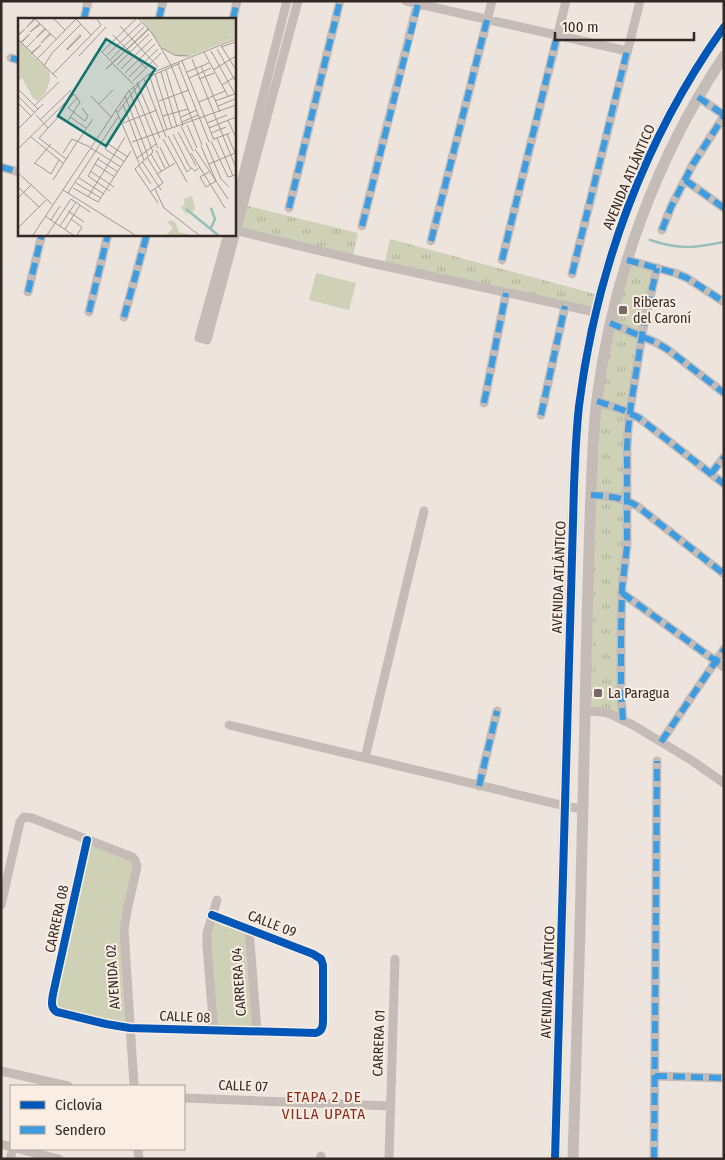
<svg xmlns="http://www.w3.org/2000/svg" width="725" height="1160" font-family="'Fira Sans Condensed',sans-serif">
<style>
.grass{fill:url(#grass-tufts)}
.green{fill:#cfd1b6}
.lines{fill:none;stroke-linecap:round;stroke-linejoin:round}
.stream{stroke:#98c0bb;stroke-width:2.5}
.minor{stroke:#c5bcb7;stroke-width:9}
.tertiary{stroke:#c5bcb7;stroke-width:11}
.quiet{stroke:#3e9ce0;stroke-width:6;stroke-dasharray:12 6;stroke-linecap:butt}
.cycleway-casing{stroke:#faede3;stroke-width:11}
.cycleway{stroke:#0057b8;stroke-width:8}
.poi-dot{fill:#756a65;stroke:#faede3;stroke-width:2}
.labels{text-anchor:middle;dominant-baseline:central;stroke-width:4;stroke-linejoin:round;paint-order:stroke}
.street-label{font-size:14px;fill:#352925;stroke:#faede3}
.poi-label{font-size:14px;fill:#352925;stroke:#faede3;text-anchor:start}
.neighbourhood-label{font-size:15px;letter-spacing:1px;fill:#89291a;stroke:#faede3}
.inset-river{fill:none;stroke:#98c0bb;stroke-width:2.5}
.inset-road{fill:none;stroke:#a39993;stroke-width:1}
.view{fill:#0f766e;fill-opacity:0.15;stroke:#0f766e;stroke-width:2.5}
.inset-edge{fill:none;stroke:#352925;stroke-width:2.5}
</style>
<defs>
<pattern id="grass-tufts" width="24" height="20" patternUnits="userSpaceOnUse" patternTransform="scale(1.25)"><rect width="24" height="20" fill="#cfd1b6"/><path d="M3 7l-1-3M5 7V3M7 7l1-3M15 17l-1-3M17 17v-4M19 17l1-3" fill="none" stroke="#b2b39c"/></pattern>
</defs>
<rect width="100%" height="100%" fill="#ece4dd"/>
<path class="grass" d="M244 205 358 233 352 258 237 231Z
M390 239 599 295 595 312 384 266Z
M627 260 657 268 628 430 623 720 585 711 594 431Z"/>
<path class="green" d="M316 273 356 283 349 310 309 300Z
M87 840 135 860 128 906 130 1028 57 1012 53 994Z
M212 915 249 929 257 1032 214 1031 207 962Z"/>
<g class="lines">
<path class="stream" d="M650 240C680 250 694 248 724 242"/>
<path class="minor" d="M406 1 627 51
M84 19 88 1
M159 19 163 1
M233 19 237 1
M11 58 19 60
M698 97 724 115
M1 167 19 172
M685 180 724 208
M289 208 340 1
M234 210 287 1
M362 226 418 1
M234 230 362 261 595 312
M662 230 671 207 693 164 724 116
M228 234 199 338 207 340 298 1
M431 241 492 1
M502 260 566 1
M627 260 675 273 687 278 724 302
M572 274 640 1
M28 292 42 234
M89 312 108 234
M124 317 147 234
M610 323 655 342 667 349 724 393
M597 401 623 410 639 418 724 484
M484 403 506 293
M541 415 565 306
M711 474 724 457
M591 495C608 496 622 497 637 506L724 574
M622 593 724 667
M585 711 602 712 610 714 633 725 691 760 724 783
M623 720 621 696V629L622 588 627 546V448L628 430 631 404 644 323 657 268
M229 725 565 806 582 809
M661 742 724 649
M365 758 424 511
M479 786 497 711
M87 840 53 994C52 1001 50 1008 57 1012L106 1024 130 1028 316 1033C323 1031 323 1025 323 1019V965L321 959 313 954 212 915
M1 905 20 822 24 817 32 818 132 857 135 860 137 867 128 906 124 929 134 1086
M249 929 257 1032
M214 1031 207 947V933L217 900
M1 1071 68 1086
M655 1076 724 1078
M184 1098 391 1106
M1 1144 11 1147
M19 1149 59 1159
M138 1149 139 1159
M10 1159 13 1149
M320 1159 321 1156
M389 1159 395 959
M654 1159 657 761"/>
<path class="tertiary" d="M555 1159 574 486C575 460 576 433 579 406 596 270 644 139 724 27
M573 1159C578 1011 582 864 585 716 586 650 588 584 590 518 592 478 592 438 597 399 612 279 656 157 724 56"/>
<path class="quiet" d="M84 19 88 1
M159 19 163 1
M233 19 237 1
M11 58 19 60
M698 97 724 115
M1 167 19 172
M685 180 724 208
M289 208 340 1
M362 226 418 4
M662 230 671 207 693 164 724 116
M431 241 487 20
M502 260 557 36
M627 260 675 273 687 278 724 302
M572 274 627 51
M28 292 42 234
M89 312 108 234
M124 317 147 234
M610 323 655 342 667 349 724 393
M597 401 623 410 639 418 724 484
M484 403 506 293
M541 415 565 306
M711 474 724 457
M591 495C608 496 622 497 637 506L724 574
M622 593 724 667
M623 720 621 696V629L622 588 627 546V448L628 430 631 404 644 323 657 268
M661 742 724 649
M479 786 497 711
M655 1076 724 1078
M654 1159 657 761"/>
<g class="cycleway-casing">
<path id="cycleway" d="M87 840 53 994C52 1001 50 1008 57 1012L106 1024 130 1028 316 1033C323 1031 323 1025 323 1019V965L321 959 313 954 212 915
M555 1159 574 486C575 460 576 433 579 406 596 270 644 139 724 27"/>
</g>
<use href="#cycleway" class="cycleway"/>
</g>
<g class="poi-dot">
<rect x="618" y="305" width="10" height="10" rx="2.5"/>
<rect x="593" y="688" width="10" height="10" rx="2.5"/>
</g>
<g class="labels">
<g class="street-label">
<text transform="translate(629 177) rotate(-67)">AVENIDA ATLÁNTICO</text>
<text transform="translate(559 577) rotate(-88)">AVENIDA ATLÁNTICO</text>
<text transform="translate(57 919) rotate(-78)">CARRERA 08</text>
<text transform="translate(272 924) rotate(21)">CALLE 09</text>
<text transform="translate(113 977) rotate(-94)">AVENIDA 02</text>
<text transform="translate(239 982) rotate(-94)">CARRERA 04</text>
<text transform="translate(548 982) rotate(-88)">AVENIDA ATLÁNTICO</text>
<text transform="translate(185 1017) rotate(2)">CALLE 08</text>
<text transform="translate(379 1043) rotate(-88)">CARRERA 01</text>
<text transform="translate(243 1086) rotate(2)">CALLE 07</text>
</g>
<g class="poi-label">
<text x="633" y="302">Riberas<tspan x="633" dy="16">del Caroní</tspan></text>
<text x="608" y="693">La Paragua</text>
</g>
<g class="neighbourhood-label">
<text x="324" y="1097">ETAPA 2 DE<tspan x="324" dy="17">VILLA UPATA</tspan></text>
</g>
</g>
<g transform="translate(18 18)">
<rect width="218" height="218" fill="#ece4dd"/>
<path d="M123 1H217V20L172 38 160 39 144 30ZM0 21 13 35 23 27 13 36 31 52 32 62 28 74 20 83 15 80 4 60 0 63Z" fill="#cfd1b6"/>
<path d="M130 1H145V13L141 15ZM177 1H217V15L201 20 196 17 186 25 184 18 188 10 168 9 170 3ZM174 178 177 190 175 194 170 192 169 197 163 189 167 186 166 181ZM152 202 157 204 161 214 172 217H148L155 210 150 205Z" fill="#cfd1b6"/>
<path class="inset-river" d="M168 191 200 217M193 210 197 201 193 190"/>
<path class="inset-road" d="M16 1 8 10 17 1M17 1 38 21M36 1 47 12M58 1 73 17M121 1 134 15 153 47 218 21M22 5 12 14 23 6M102 8 140 49M27 10 18 20 28 11M130 11 88 51 131 11M32 15 23 25 33 16M0 17 7 11 0 18M95 17 128 50M63 18 49 32V31L62 17ZM0 21 39 60M3 24 12 16 3 25M203 29 218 24M204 29 218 52M8 30 17 21 8 30M80 30 94 44M144 30 156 37 171 38M199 31 218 64M85 33 118 1M193 33 217 76M186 34 210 78M13 35 23 27 13 36M89 37 123 5M61 38 88 9M93 41 126 9M174 41 218 150M18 42 58 1M164 43 196 122M95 46 115 66M160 46 191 124M99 47 131 16M26 48 34 35 63 6M183 48 202 94M103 51 134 21M148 52 165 108M195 52 218 38M143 54 159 109M169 54 191 45M107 55 137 26M35 56 83 7 79 1M131 56 149 112M137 56 154 110M111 59 140 31M131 59 162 45M171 60 193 50M126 61 148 119M181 61 196 55M115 63 143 35M119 64 142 120M204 67 218 58M115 68 140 130M0 71 20 91M111 72 135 134 117 151 140 185M0 78 16 94M73 78 93 99M107 78 130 138M59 80 50 90 67 103 70 98 64 90M141 83 171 72M197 83 217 76M181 84 207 73M0 85 13 98M81 86 95 72M105 86 126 142M16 88 41 64M200 88 217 81M98 92 121 145M100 94 121 66M18 97 30 110M41 97 61 112M42 97 21 120 48 141M145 98 170 91M52 99 68 110M163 99 179 92M22 102 53 72M210 102 218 120M164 104 180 97M103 105 87 131 107 144M105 105 139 92M189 105 209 97M169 107 179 130M163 108 175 133M191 110 218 99M0 111 25 86M160 114 178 148M193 115 208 109M155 116 171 148 177 153 182 149M209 116 217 135M150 118 169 154 173 150M13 119 45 145M199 120 215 158M145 121 169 164M196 121 212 115M60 123 75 101M193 123 210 159 218 157M114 124 218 87M188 125 203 161 211 169M90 126 110 139M183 128 198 163 210 181M142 129 151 148M1 130 56 76 62 84 49 104M73 130 103 149M177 131 198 163 188 169 182 159 191 154M138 132 147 150M45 135 54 121 72 129M173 135 207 190M133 136 143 153M81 139 70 158 92 173M129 139 145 165 132 174M119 140 138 126M80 141 100 154M124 143 143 172M17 145 33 156 41 142M16 146 33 126M77 146 97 159M120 146 133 166M191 146 217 135M72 153 96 169M0 155 34 186M139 156 157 145M61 160 86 176M35 162 59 124M58 165 83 180M0 169 21 189M55 170 80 184 113 133M137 171 146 190 181 217M45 172 117 217M50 175 100 99M70 179 107 119M0 180 13 167M50 193 66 204M27 198 55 217M53 201 64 209 59 217M33 202 42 188M42 208 58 184M0 210 28 182M47 211 62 187M15 217 110 74 131 56 153 47 184 127M29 217 53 181 72 194"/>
<path class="view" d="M88 21 137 51 88 128 40 98Z"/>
<rect width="218" height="218" class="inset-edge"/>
</g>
<rect width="725" height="1160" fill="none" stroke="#352925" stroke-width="5"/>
<rect x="10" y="1085" width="175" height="65" fill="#faede3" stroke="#ab9f97"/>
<rect x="20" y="1101" width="25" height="8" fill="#0057b8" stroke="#ab9f97"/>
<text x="55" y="1110" font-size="15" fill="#352925">Ciclovía</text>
<rect x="20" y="1126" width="25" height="8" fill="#3e9ce0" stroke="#ab9f97"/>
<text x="55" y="1135" font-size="15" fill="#352925">Sendero</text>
<path d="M555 32v8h139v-8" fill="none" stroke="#352925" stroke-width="2.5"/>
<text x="562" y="32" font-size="15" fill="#352925" stroke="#faede3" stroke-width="4" paint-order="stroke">100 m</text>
</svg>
